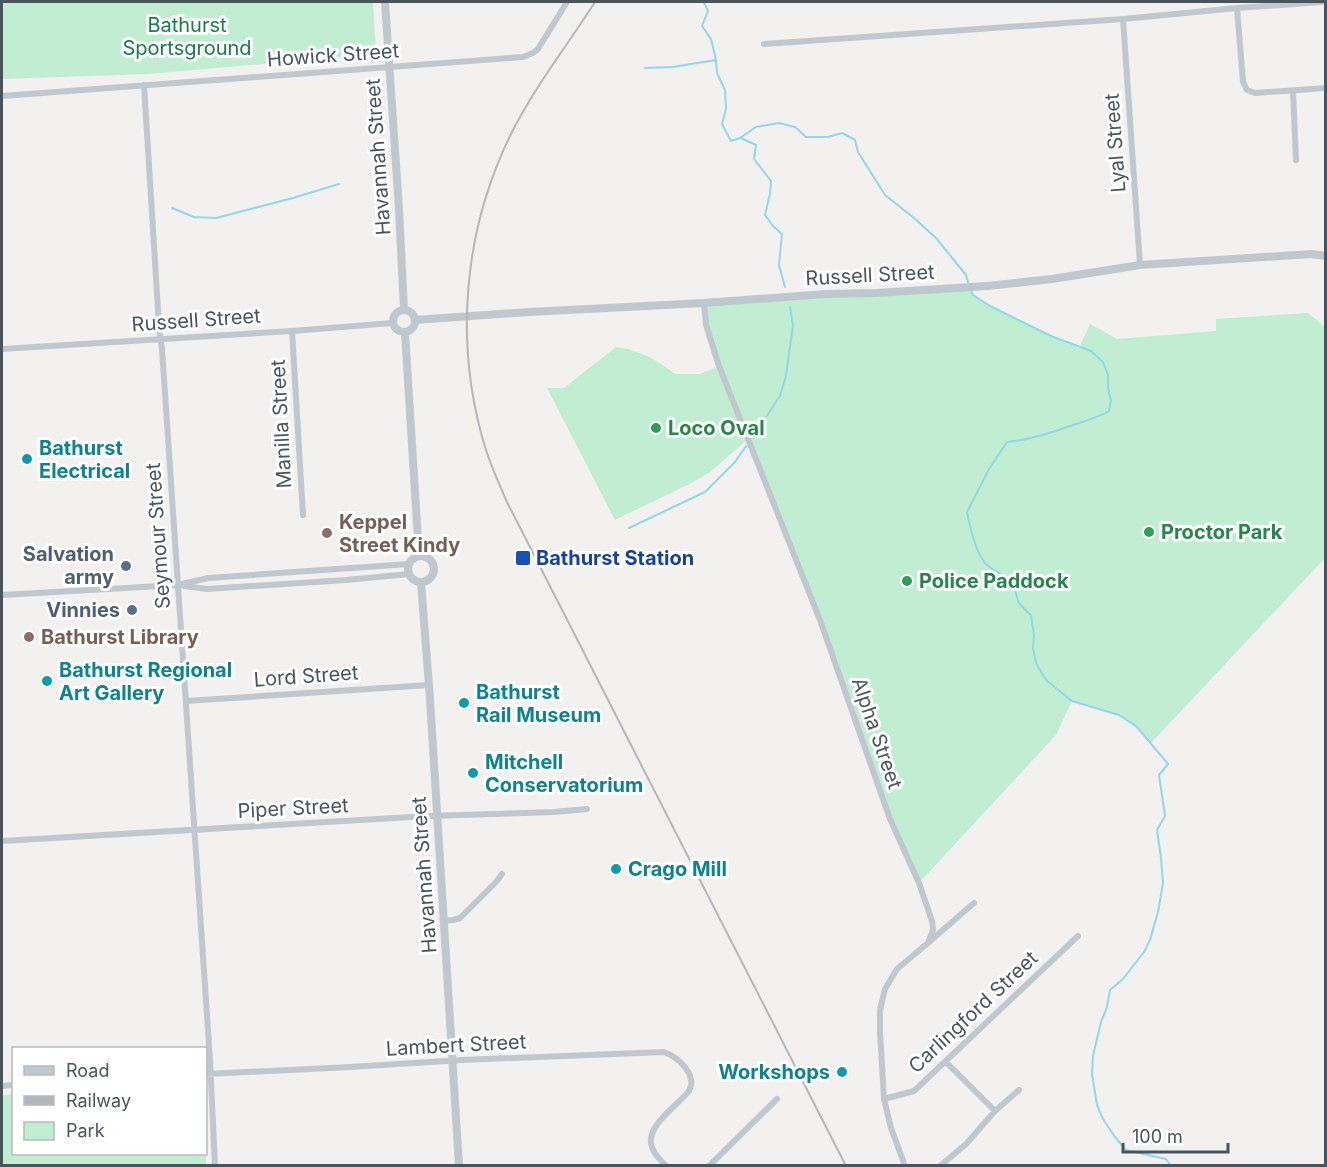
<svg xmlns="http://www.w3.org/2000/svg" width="1327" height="1167" font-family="Inter,sans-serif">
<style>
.green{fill:#c1eed2}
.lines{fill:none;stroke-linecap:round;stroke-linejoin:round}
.stream{stroke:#90d8e9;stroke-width:2}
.minor{stroke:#bfc8ce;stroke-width:6}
.tertiary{stroke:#bfc8ce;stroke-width:8}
.rail{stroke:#b3b6ba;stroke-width:2}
.leisure-dot{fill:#2e9e5b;stroke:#fff;stroke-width:2}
.culture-dot{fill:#0f9aa8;stroke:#fff;stroke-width:2}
.education-dot{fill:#8d6e63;stroke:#fff;stroke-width:2}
.transit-dot{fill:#1a4fb4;stroke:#fff;stroke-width:2}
.service-dot{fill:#5c6f8a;stroke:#fff;stroke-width:2}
.labels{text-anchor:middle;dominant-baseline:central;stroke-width:6;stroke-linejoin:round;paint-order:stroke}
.park-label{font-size:20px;fill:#1b7d4a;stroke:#fff}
.street-label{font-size:20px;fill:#49545d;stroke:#fff}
.leisure-label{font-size:20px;font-weight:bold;fill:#27864d;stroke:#fff;text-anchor:start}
.culture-label{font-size:20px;font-weight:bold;fill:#0d838f;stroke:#fff;text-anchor:start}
.education-label{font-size:20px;font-weight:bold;fill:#785e54;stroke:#fff;text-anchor:start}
.service-label{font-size:20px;font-weight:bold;fill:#4e5e75;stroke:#fff;text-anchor:end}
.transit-label{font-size:20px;font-weight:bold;fill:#164399;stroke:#fff;text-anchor:start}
</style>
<rect width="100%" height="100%" fill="#f3f0f0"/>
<path class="green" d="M2 2H373L376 54 149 74 2 79Z
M970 289 973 295 990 306 1051 336 1079 348 1090 324 1117 339 1216 331V319L1308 313 1325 327V558L1151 743 1137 727 1119 715 1072 701 1056 735 919 883 890 819 846 690 748 439 709 473 691 483 615 520 547 388H564L616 347 628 349 650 357 676 374H700L719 366 710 338 704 303Z
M13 1094 14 1154H206V1147V1165H2V1095Z"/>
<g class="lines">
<path class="stream" d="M704 2 708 11 702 26 711 39 716 60 717 73 725 90 726 109 722 124 731 141 740 138 756 127 779 123 795 127 806 137H828L842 133 855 140 858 152 885 195 914 218 936 238 966 275 970 289 973 295 990 306 1051 336 1091 351 1103 362 1108 375V389L1111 400 1109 411C1097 418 1085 421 1073 425 1051 433 1030 440 1007 442L989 469 967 512C970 527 976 554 986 564 995 572 1005 575 1012 584 1016 590 1016 595 1018 601 1021 607 1027 611 1031 615L1034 635 1033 648 1036 663 1046 680 1072 701 1119 715 1137 727 1168 764 1159 775 1165 816 1157 830 1161 858 1163 883 1158 912 1150 940 1144 952 1123 979 1110 990 1107 1007 1101 1022 1093 1056 1092 1074 1097 1105 1103 1119 1115 1137 1126 1150 1166 1159 1171 1166
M645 68 673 67 716 60
M741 138 756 145 754 159 771 181 770 194 765 215 773 226 782 234 779 265 785 287
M172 208 194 217 216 218 293 198 339 184
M758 429 780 396 786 376 793 325 790 307
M629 528 705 492 735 462 746 446"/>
<path class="minor" d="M1237 8 1243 82 1247 90 1255 93 1326 88
M1123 19 1140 265
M764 44 1123 19 1237 8 1323 2
M144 85 159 326 162 349 210 1060 215 1166
M1293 91 1296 160
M2 96 523 57 533 53 538 49 567 2
M704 303 706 325 719 366 820 620 890 819 919 883 932 921 933 930 928 943 897 969 885 989 880 1010V1032L884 1099 891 1128 905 1166
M292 331 303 515
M2 349 292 331 392 323
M184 586 207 589 346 580 409 574
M2 595 178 585 208 578 409 564
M186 701 429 685
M2 841 429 816 554 812 587 809
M444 921 453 920 460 918 496 882 502 874
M929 942 974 903
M946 1062 995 1111
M206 1074 350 1067 462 1060 664 1052C678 1057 698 1075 689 1091 678 1105 644 1127 652 1147 654 1155 661 1160 666 1166
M2 1086 14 1085
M884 1099 914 1091 1078 936
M709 1166 777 1099
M940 1166 966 1144 995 1111 1019 1090"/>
<path class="tertiary" d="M385 2 399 209 404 310
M393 321a11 11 0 1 1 22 0a11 11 0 1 1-22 0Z
M415 320 529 312 704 303 826 294 876 293 987 286 1052 279 1140 265 1311 254 1326 256
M405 333 419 556
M408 569a13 13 0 1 1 26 0a13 13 0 1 1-26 0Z
M421 582 430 699 459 1166"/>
<path class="rail" d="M595 2C567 46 533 89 510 136 463 233 454 344 485 447 491 466 499 484 507 502L846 1166"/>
</g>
<g class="leisure-dot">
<circle cx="656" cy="428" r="6"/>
<circle cx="1149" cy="532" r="6"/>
<circle cx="907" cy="581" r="6"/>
</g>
<g class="culture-dot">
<circle cx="27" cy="459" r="6"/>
<circle cx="47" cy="681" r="6"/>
<circle cx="464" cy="703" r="6"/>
<circle cx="473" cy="773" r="6"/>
<circle cx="616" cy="869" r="6"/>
<circle cx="842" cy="1072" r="6"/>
</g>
<g class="education-dot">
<circle cx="327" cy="533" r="6"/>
<circle cx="29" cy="637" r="6"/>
</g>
<rect class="transit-dot" x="515" y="550" width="16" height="16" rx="3"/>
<g class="service-dot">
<circle cx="126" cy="566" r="6"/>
<circle cx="132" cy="610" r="6"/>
</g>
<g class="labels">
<g class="park-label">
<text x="187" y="25">Bathurst<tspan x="187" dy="23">Sportsground</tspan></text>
</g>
<g class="street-label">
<text transform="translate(333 55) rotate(-4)">Howick Street</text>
<text transform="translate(1115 143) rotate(-94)">Lyal Street</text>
<text transform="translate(378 157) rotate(-94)">Havannah Street</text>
<text transform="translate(870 275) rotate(-3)">Russell Street</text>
<text transform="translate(196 320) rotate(-4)">Russell Street</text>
<text transform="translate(281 424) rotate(-93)">Manilla Street</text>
<text transform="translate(158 536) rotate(-94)">Seymour Street</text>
<text transform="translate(306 676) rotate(-4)">Lord Street</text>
<text transform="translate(877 733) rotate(71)">Alpha Street</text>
<text transform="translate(293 808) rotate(-3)">Piper Street</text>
<text transform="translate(424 875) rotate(-94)">Havannah Street</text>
<text transform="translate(973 1012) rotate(-43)">Carlingford Street</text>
<text transform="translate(456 1045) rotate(-3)">Lambert Street</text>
</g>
<g class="leisure-label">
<text x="668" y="428">Loco Oval</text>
<text x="1161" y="532">Proctor Park</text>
<text x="919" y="581">Police Paddock</text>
</g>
<g class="culture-label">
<text x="39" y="448">Bathurst<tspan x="39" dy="23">Electrical</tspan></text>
<text x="59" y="670">Bathurst Regional<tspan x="59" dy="23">Art Gallery</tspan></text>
<text x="476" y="692">Bathurst<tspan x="476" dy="23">Rail Museum</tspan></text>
<text x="485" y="762">Mitchell<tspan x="485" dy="23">Conservatorium</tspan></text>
<text x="628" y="869">Crago Mill</text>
<text x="830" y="1072" text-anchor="end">Workshops</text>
</g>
<g class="education-label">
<text x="339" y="522">Keppel<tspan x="339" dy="23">Street Kindy</tspan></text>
<text x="41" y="637">Bathurst Library</text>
</g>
<g class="service-label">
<text x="114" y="554">Salvation<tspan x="114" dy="23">army</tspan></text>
<text x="120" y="610">Vinnies</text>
</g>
<g class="transit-label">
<text x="536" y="558">Bathurst Station</text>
</g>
</g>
<rect width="1327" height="1167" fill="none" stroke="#49545d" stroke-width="6"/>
<rect x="12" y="1047" width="195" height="108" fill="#ffffff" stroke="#b6bbbe" stroke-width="1.5"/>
<rect x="24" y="1066" width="30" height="9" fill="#bfc8ce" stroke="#b6bbbe" stroke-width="1.5"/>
<text x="66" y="1077" font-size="18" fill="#49545d">Road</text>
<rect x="24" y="1096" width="30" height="9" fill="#b3b6ba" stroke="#b6bbbe" stroke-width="1.5"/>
<text x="66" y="1107" font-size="18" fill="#49545d">Railway</text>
<rect x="24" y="1122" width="30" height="18" fill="#c1eed2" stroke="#b6bbbe" stroke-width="1.5"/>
<text x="66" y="1137" font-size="18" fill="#49545d">Park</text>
<path d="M1123 1143v9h105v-9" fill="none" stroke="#49545d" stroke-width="3"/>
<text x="1132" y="1143" font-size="18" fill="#49545d" stroke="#ffffff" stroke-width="4.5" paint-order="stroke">100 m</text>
</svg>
